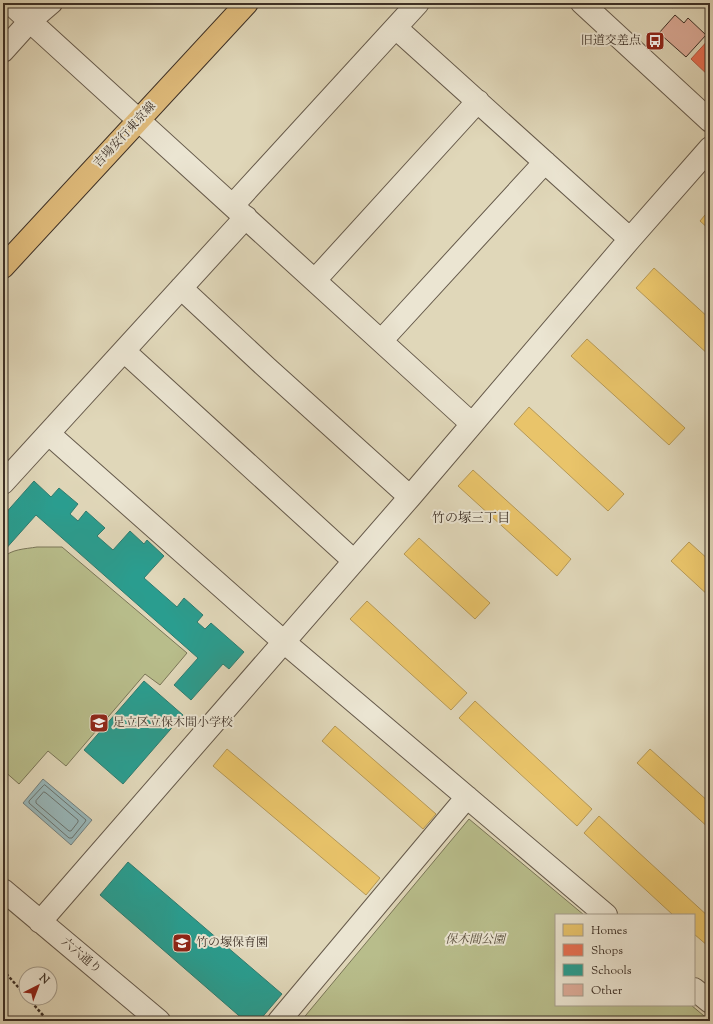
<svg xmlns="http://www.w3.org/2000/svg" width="713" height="1024" font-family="'Sorts Mill Goudy','Noto Serif JP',serif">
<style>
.green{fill:#b8bd8b;stroke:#7a7658}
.water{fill:#98b7ba;stroke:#74817f}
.homes{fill:#e9c46a;stroke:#b59856}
.shops{fill:#e76f51;stroke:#b45c44}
.schools{fill:#2a9d8f;stroke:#307c70}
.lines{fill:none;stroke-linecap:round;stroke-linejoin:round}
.shore{stroke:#6a7470;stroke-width:1}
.building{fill:#dcab98;stroke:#3d3026}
.minor-casing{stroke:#665a4b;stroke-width:24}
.major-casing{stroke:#3d3026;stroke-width:24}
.path{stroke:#3d3026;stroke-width:2.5;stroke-dasharray:3 2;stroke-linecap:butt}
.minor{stroke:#ebe5d2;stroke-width:22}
.major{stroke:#e0bc7c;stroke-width:22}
.labels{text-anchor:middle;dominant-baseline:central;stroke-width:4;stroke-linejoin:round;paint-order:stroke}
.poi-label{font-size:12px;fill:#3d3026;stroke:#ebe5d2;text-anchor:start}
.street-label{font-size:12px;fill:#3d3026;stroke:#ebe5d2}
.park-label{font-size:12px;font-style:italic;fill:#564c3a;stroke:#ebe5d2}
.neighbourhood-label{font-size:13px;fill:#3d3026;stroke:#ebe5d2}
</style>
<rect width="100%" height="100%" fill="#e0d7b9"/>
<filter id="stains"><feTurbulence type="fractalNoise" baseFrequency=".005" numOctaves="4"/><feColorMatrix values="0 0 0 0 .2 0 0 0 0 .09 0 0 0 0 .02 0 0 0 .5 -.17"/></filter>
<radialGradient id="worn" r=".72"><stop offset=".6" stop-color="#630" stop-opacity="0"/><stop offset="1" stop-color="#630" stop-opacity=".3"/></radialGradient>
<path class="green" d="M37 547H62L187 653 160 685 145 674 66 766 48 751 19 784 3 770V558C11 549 25 549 37 547Z
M469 819 584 915H556V1005H691L710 1021H301Z"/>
<path class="water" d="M43 779 92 820 71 845 23 803Z"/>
<path class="homes" d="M710 209V230L700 221Z
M654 268 710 319V356L636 288Z
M587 339 685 428 669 445 571 356Z
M529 407 624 494 608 511 514 424Z
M473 470 571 559 557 576 458 486Z
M419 538 490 603 475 619 404 554Z
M689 542 710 561V597L671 561Z
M367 601 467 693 451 710 350 619Z
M475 701 592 809 577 826 459 718Z
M335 726 436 814 423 829 322 741Z
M227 749 380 878 366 895 213 766Z
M650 749 710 803V829L637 763Z
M599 816 710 918V944L708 946 694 934V915H673L584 833Z"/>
<path class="shops" d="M710 38V77L691 59Z"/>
<path class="schools" d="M34 481 51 497 59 488 78 504 70 514 78 521 86 511 105 528 97 536 113 550 130 531 144 544 147 540 164 556 144 578 177 607 184 598 203 615 197 622 205 629 211 623 244 652 229 669 223 664 191 700 174 685 198 658 36 515 3 552V516Z
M144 681 183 715 123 784 84 750Z
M128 862 282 994 259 1021H245L100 895Z"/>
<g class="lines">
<path class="shore" d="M45 785 86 820 85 822 72 838H69L29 803V801L43 786Z
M44 792 46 793 78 820V822L71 831H69L36 803V801Z"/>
</g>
<path class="building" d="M667 3H678L672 8Z
M675 15 684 23 688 18 706 35 686 57 659 33Z"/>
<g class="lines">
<g class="minor-casing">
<path id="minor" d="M10 3 472 424
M582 3 710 121
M396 28 630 239
M3 51 30 21 51 3
M233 205 418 3
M315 280 478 101
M181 288 267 368 410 497
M381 341 545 162
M124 351 354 561
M49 434 284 642 606 915
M3 483 246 217
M3 890 159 1021
M40 922 410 497 630 239 710 148
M694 989 710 1002
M279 1021 467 797"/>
</g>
<g class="major-casing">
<path id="major" d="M3 267 247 3"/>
</g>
<path class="path" d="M3 970 26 996
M28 998 48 1021"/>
<use href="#minor" class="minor"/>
<use href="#major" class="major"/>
</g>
<defs>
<g id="bus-square" transform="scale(1)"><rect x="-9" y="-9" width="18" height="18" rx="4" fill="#8f2418" stroke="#ebe5d2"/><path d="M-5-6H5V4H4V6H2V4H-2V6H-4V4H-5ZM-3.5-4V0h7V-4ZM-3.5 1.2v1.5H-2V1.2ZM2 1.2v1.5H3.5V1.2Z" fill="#fff"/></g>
<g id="school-square" transform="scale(1)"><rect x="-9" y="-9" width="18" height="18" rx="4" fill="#8f2418" stroke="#ebe5d2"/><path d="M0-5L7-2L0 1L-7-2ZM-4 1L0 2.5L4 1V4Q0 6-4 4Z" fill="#fff"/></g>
</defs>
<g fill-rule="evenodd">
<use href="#bus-square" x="655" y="41"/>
<use href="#school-square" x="99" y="723"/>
<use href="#school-square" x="182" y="943"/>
</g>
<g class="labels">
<g class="poi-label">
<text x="641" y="41" text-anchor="end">旧道交差点</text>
<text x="113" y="723">足立区立保木間小学校</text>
<text x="196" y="943">竹の塚保育園</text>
</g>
<g class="street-label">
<text transform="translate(125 135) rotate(-47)">吉場安行東京線</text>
<text transform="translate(81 956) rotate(40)">六六通り</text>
</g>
<g class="park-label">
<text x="475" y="940">保木間公園</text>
</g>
<g class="neighbourhood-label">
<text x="471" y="519">竹の塚三丁目</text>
</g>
</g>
<rect width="713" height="1024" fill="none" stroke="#e0d7b9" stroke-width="16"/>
<rect x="4" y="4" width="705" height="1016" fill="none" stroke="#3d3026" stroke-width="2"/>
<rect x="8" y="8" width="697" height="1008" fill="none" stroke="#3d3026"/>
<rect x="555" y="914" width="140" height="92" fill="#ebe5d2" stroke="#a59d8d"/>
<rect x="563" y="924" width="20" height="12" fill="#e9c46a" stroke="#a59d8d"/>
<text x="591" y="934" font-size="12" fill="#3d3026">Homes</text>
<rect x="563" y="944" width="20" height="12" fill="#e76f51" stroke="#a59d8d"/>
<text x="591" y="954" font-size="12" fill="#3d3026">Shops</text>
<rect x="563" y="964" width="20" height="12" fill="#2a9d8f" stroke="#a59d8d"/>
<text x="591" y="974" font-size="12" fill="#3d3026">Schools</text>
<rect x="563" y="984" width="20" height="12" fill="#dcab98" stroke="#a59d8d"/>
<text x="591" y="994" font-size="12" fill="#3d3026">Other</text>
<g transform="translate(38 986) rotate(42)"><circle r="19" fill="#ebe5d2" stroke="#a59d8d"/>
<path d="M0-3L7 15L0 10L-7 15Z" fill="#8f2418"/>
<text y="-6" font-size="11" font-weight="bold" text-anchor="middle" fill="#3d3026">N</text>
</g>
<rect width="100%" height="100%" filter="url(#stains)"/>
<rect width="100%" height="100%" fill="url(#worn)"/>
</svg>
